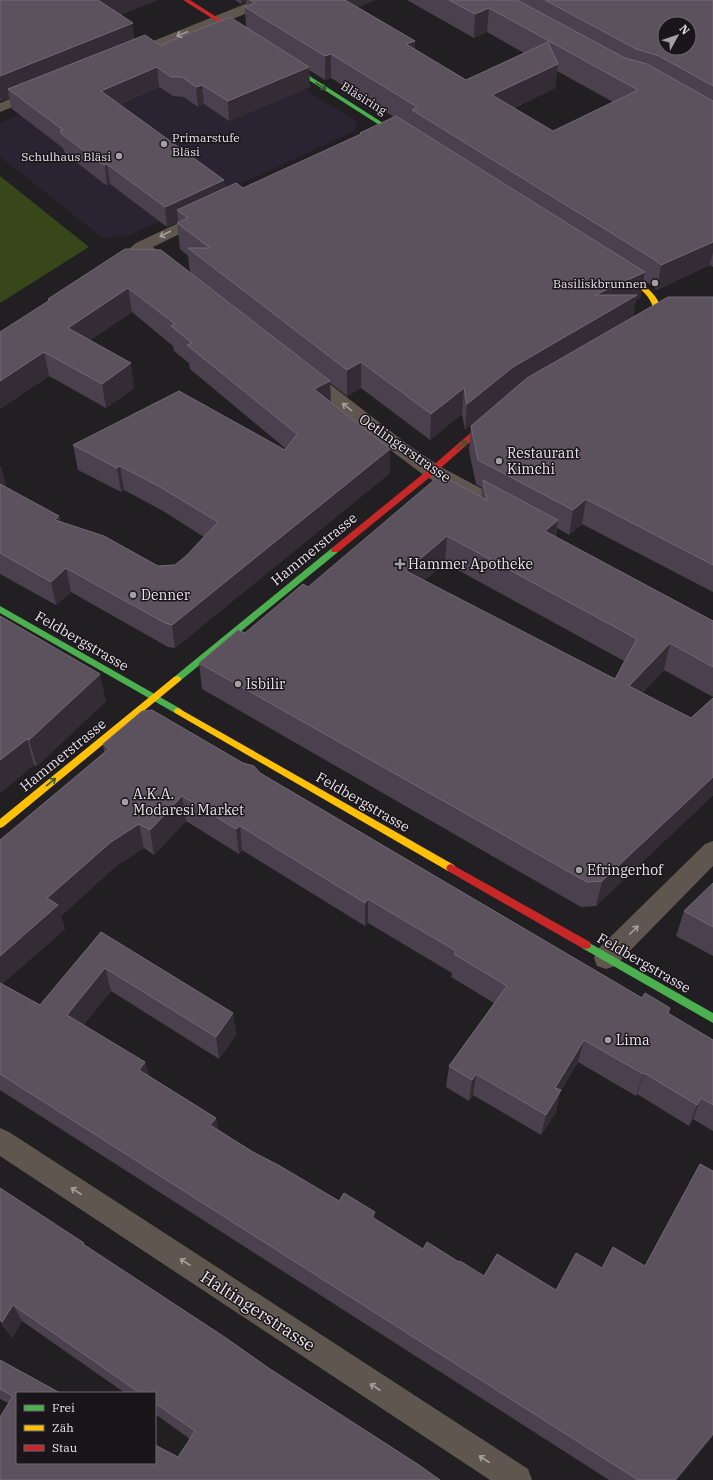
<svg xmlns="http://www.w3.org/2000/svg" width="713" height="1480" font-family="'IBM Plex Serif',serif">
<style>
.education{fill:#292332}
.green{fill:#38471a}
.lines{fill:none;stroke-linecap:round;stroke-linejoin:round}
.street{fill:#5f574f;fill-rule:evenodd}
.fast{fill:#4caf50;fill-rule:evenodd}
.slow{fill:#ffc107;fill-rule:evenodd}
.jam{fill:#c62828;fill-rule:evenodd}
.wall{fill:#4a404e;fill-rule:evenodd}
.shaded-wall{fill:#332c35}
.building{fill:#5b525e;stroke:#716974;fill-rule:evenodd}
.oneway{stroke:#a49e9c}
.oneway2{stroke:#305a32}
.poi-dot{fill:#a3a0a3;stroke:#1a151a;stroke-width:1.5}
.labels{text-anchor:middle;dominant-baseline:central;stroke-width:3;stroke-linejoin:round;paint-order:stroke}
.far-street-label{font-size:12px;fill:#e8e5e8;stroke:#1a151a}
.far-poi-label{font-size:12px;fill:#e8e5e8;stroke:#1a151a;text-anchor:end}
.street-label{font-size:14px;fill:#e8e5e8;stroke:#1a151a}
.poi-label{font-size:14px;fill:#e8e5e8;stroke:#1a151a;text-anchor:start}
.near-street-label{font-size:17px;fill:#e8e5e8;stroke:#1a151a}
</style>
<rect width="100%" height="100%" fill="#221f22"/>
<path class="education" d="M210 37 225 38 358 123 355 131 130 235 103 238 0 157V123Z"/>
<path class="green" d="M0 176 89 247 0 303Z"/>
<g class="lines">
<path class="street" d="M255 0H274L272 3 136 58 131 59 126 58 124 55 126 52Z
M38 88 43 89 45 92 43 95 0 112V103Z
M204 211 210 213 212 216 210 219 153 247 176 264 178 268 176 272C162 275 152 262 142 254L132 258 126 257 124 253 136 243Z
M307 369 313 371 407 444 439 466 501 499 504 504 501 509 494 511 487 509 425 476 393 452 301 379 298 375 301 371Z
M713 841V866L615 966 606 969 597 966 594 958 597 950 705 844Z
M0 1128 9 1132 528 1469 532 1480H490L0 1156Z"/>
<path class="fast" d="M282 61H286L408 139 403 140 282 63Z
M335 547 338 548 339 550 338 552 180 681H174L173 679 174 677 332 548Z
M0 606 181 709 182 711 181 713H175L0 613Z
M586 941 713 1013V1023L582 948 581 945 582 942Z"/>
<path class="slow" d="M617 271C633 276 667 296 660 317L647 326H641V322L654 314C653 292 632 284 615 274L614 273Z
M177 676 180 677 181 679 180 681 3 827 0 828V819L174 677Z
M178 708 454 865 456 868 454 871 451 872 448 871 175 713 174 711 175 709Z"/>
<path class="jam" d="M183 0H190L248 37 243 38Z
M490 416H496L497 418 435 473 338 552H332L331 550 332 548 429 469Z
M451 864 590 942 591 945 590 948 586 949 582 948 448 871 446 868 448 865Z"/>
</g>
<path class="wall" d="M0 0 121 15 134 39 161 46 246 27 245 7 247 6 246 2 241 4 235 0H375L358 7 415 41V50L466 80 524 53 487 32 474 38 407 0H713V267L710 265 657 290 651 285 643 280 640 298 636 300 633 317 713 297V592L582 524 569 535 557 528 556 537 713 621V697L664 670 642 693 691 718 713 698V795L596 906 581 907 202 689 199 663 245 633 308 587 481 497 482 488 476 484 469 451 471 426 509 393 465 430 462 414 430 440 361 388 347 396 330 383 331 402 390 449V473L175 648 168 647 71 592 56 605 0 574V467H1L6 487 59 516 61 522 158 566 175 565 186 556 204 537 163 511 124 490 121 492 78 470 73 445 285 450 286 449 190 369 189 363 174 351 173 346 132 312 90 340 134 388 106 408 49 376 0 409 48 301V299L190 272 188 256 180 249 177 223H178V222L167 227 110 184 107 185 103 183 66 154 64 151 63 148 12 109 9 98 1 101 0 100ZM309 70 325 80 331 78 394 117 360 133V134L243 188H225L224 180 119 104 159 87 173 96 184 97 198 107 204 104 229 121 310 87ZM557 71 613 102 553 131 514 108 555 88ZM445 563 624 661 615 679 424 581Z
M0 616 106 701 37 766 34 765 0 793Z
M103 744 260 773 713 1040V1131L693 1119 689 1126 637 1094 636 1096 578 1062 560 1092 556 1112 541 1135 473 1095 469 1101 446 1087 449 1066 494 1003 451 977 452 973 368 923 365 926 242 850 239 854 186 821 154 855 144 848 116 866 61 916 65 929 2 984 40 1005 101 932 233 1013 236 1035 219 1059 111 991 83 1025 145 1062 149 1076 216 1118 218 1130 253 1152 339 1201 375 1212V1219L713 1436 677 1480H609L0 1090V840L104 752Z
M713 883V956L676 936 684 911Z
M0 1188 85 1246 270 1369 419 1465 0 1480 8 1403 0 1399V1360L178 1457 190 1439 155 1414V1393H125L22 1321 12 1338 0 1321Z"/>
<path class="shaded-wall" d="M97 0H159L100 23Z
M241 0H246V2L241 4Z
M334 0H375L335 17Z
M489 8 487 32 474 38 475 14Z
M133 23 135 47 8 89 9 98 1 101 0 95V76Z
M415 41V64L406 44Z
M331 54V78L325 80V56Z
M558 64 555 88 490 119 492 95Z
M157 67 159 87 103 110 101 91Z
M309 67 310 87 229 121 228 101Z
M202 85 204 104 198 107 196 87Z
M107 164 110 184 107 185 105 165Z
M224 180 226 200 177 210 178 222 167 227 165 207Z
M713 242V252L710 265 657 290 661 265Z
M645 272 640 298 636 300 632 321 510 393 465 430 467 404 595 295Z
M128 288 132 312 72 352 68 328Z
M44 352 49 376 0 409V381Z
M361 362V388L347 396V370Z
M131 363 134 388 106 408 102 384Z
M330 381 331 405 314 389Z
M464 388 462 414 430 440 431 414Z
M390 449V473L175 648 172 625Z
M120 466 124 490 121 492 117 468Z
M1 467 7 492 0 498V468Z
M586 499 582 524 569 535 573 510Z
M59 516 64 540 55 520Z
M558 520 554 548 545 531Z
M447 536 445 563 405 598 406 571Z
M66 568 71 592 56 605 51 582Z
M670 643 664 670 623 712 629 686Z
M100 674 106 701 37 766 29 740Z
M27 739 34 765 0 793V760Z
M713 777V795L596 906 602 881Z
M182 796 186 821 154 855 150 830Z
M139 824 144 848 116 866 61 916 65 929 0 986V956L47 898 111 842Z
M240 826 242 850 239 854 236 829Z
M368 899V923L365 926V903Z
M105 968 111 991 74 1037 67 1015Z
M233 1013 236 1035 219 1059 216 1037Z
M584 1040 578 1062 560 1092 556 1112 541 1135 546 1115 555 1088Z
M145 1062 151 1084 139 1070Z
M644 1073 637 1094 636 1096 643 1074Z
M476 1074 473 1095 469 1101 472 1080Z
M701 1098 693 1119 689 1126 697 1105Z
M216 1118 219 1138 210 1125Z
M375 1212V1231L372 1217Z
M13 1305 22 1321 12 1338 2 1322Z
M713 1434V1436L677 1480H675Z"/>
<path class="building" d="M0 0H98L133 23 0 76Z
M250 0H345L415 41 406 44 466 80 548 42 558 64 492 95 553 131 638 90 489 8 475 14 449 0H517L625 58 647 64 713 101V242L661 265 655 260 412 110 417 107 331 54 325 56 245 7 255 3Z
M545 0H713V86L659 56 636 49ZM665 24H689V48H665Z
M230 17 309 67 228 101 202 85 196 87 182 77H171L157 67 101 91 224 180 165 207 107 164 105 165 100 163 62 134 60 131 63 130 8 89 145 35 161 46 168 42Z
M396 116 645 272 595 295H637L513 367 467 404 464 388 431 414 361 362 347 370 188 248H210L177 223 188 218 177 210 236 183 243 188 361 134 360 133Z
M125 249 161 250 330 381 314 389 390 449 172 625 165 623 66 568 51 582 0 553V484L59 516 55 520 104 536 158 566 175 565 186 556 218 522 160 487 120 466 117 468 73 445 179 391 285 450 297 434 187 345 192 343 171 326 175 324 128 288 68 328 131 363 102 384 44 352 0 381V332L50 300 48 299Z
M668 297H713V565L586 499 573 510 478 460 471 426 527 378Z
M440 475 487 500 483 480 558 520 545 531 713 621V667L670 643 629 686 691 718 713 698V777L602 881 587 882 199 663 238 630 245 633 303 584 308 587ZM447 536 637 639 615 679 406 571Z
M0 616 100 674 29 740 27 739 0 760Z
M152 710 243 763 254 766 260 773 642 998 645 993 670 1008 668 1013 713 1040V1105L701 1098 697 1105 644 1073 643 1074 584 1040 555 1088 561 1090 546 1115 476 1074 472 1080 449 1066 507 986 454 954 456 951 368 899 365 903 240 826 236 829 182 796 150 830 139 824 111 842 47 898 58 905 0 956V840L109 749 103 744 142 711Z
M713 883V927L684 911Z
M101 932 233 1013 216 1037 105 968 67 1015 145 1062 139 1070 216 1118 210 1125 253 1152 280 1166 339 1201 344 1193 375 1212 372 1217 423 1249 427 1242 459 1262 460 1261 484 1276 497 1254 556 1290 576 1253 602 1268 613 1247 645 1266 700 1164 713 1171V1434L675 1480H638L0 1074V983L40 1005Z
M0 1188 84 1243 83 1244 226 1338 270 1369 419 1465 440 1480H0V1417L13 1396 0 1389V1360L60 1393H17V1463H155V1445L178 1457 195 1431 155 1403V1393H140L13 1305 2 1322 0 1318Z"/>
<defs><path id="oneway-shaft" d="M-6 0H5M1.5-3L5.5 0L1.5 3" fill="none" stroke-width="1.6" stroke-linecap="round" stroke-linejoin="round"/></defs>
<g class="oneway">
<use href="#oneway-shaft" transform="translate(182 34) rotate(158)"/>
<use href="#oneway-shaft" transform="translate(165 234) rotate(153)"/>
<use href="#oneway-shaft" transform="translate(347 407) rotate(-142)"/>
<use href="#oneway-shaft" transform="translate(634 930) rotate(-45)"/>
<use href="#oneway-shaft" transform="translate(76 1191) rotate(-147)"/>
<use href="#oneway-shaft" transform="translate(185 1262) rotate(-147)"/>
<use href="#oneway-shaft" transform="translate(375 1387) rotate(-147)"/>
<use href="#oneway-shaft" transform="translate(484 1459) rotate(-147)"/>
</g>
<g class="oneway2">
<use href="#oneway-shaft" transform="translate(321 86) rotate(32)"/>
<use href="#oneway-shaft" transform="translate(462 445) rotate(-41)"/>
<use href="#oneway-shaft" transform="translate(51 782) rotate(-39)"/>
</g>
<g class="poi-dot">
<circle cx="164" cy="144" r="4"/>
<circle cx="119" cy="156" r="4"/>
<circle cx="655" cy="283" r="4"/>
<circle cx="499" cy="461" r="4"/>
<path d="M398 558h4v4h4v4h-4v4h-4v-4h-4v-4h4z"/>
<circle cx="133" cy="595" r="4"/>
<circle cx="238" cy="684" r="4"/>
<circle cx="125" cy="802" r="4"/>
<circle cx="579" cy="870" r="4"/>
<circle cx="608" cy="1040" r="4"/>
</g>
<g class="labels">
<g class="far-street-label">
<text transform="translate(364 98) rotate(32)">Bläsiring</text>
</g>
<g class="far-poi-label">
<text x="172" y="137" text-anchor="start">Primarstufe<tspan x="172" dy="14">Bläsi</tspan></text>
<text x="111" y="156">Schulhaus Bläsi</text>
<text x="647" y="283">Basiliskbrunnen</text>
</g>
<g class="street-label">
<text transform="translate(405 448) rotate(35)">Oetlingerstrasse</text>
<text transform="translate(314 549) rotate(-39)">Hammerstrasse</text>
<text transform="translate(82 641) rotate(30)">Feldbergstrasse</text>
<text transform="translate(63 755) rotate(-39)">Hammerstrasse</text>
<text transform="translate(363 802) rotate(30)">Feldbergstrasse</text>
<text transform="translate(644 963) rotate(30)">Feldbergstrasse</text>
</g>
<g class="poi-label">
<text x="507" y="453">Restaurant<tspan x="507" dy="16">Kimchi</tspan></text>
<text x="408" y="564">Hammer Apotheke</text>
<text x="141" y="595">Denner</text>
<text x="246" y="684">Isbilir</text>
<text x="133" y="794">A.K.A.<tspan x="133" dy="16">Modaresi Market</tspan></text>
<text x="587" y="870">Efringerhof</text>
<text x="616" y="1040">Lima</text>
</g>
<g class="near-street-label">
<text transform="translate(258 1311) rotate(33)">Haltingerstrasse</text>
</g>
</g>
<rect x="16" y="1392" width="140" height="72" fill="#1a151a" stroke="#6c686c"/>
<rect x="24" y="1405" width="20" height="6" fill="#4caf50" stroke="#6c686c"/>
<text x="52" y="1412" font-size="12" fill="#e8e5e8">Frei</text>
<rect x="24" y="1425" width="20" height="6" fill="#ffc107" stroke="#6c686c"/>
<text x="52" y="1432" font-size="12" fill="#e8e5e8">Zäh</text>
<rect x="24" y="1445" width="20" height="6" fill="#c62828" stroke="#6c686c"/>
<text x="52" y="1452" font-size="12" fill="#e8e5e8">Stau</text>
<g transform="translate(677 36) rotate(50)"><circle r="19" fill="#1a151a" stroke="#6c686c"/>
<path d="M0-3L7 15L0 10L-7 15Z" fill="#a3a0a3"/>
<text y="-6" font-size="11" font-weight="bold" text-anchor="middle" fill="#e8e5e8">N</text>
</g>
</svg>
